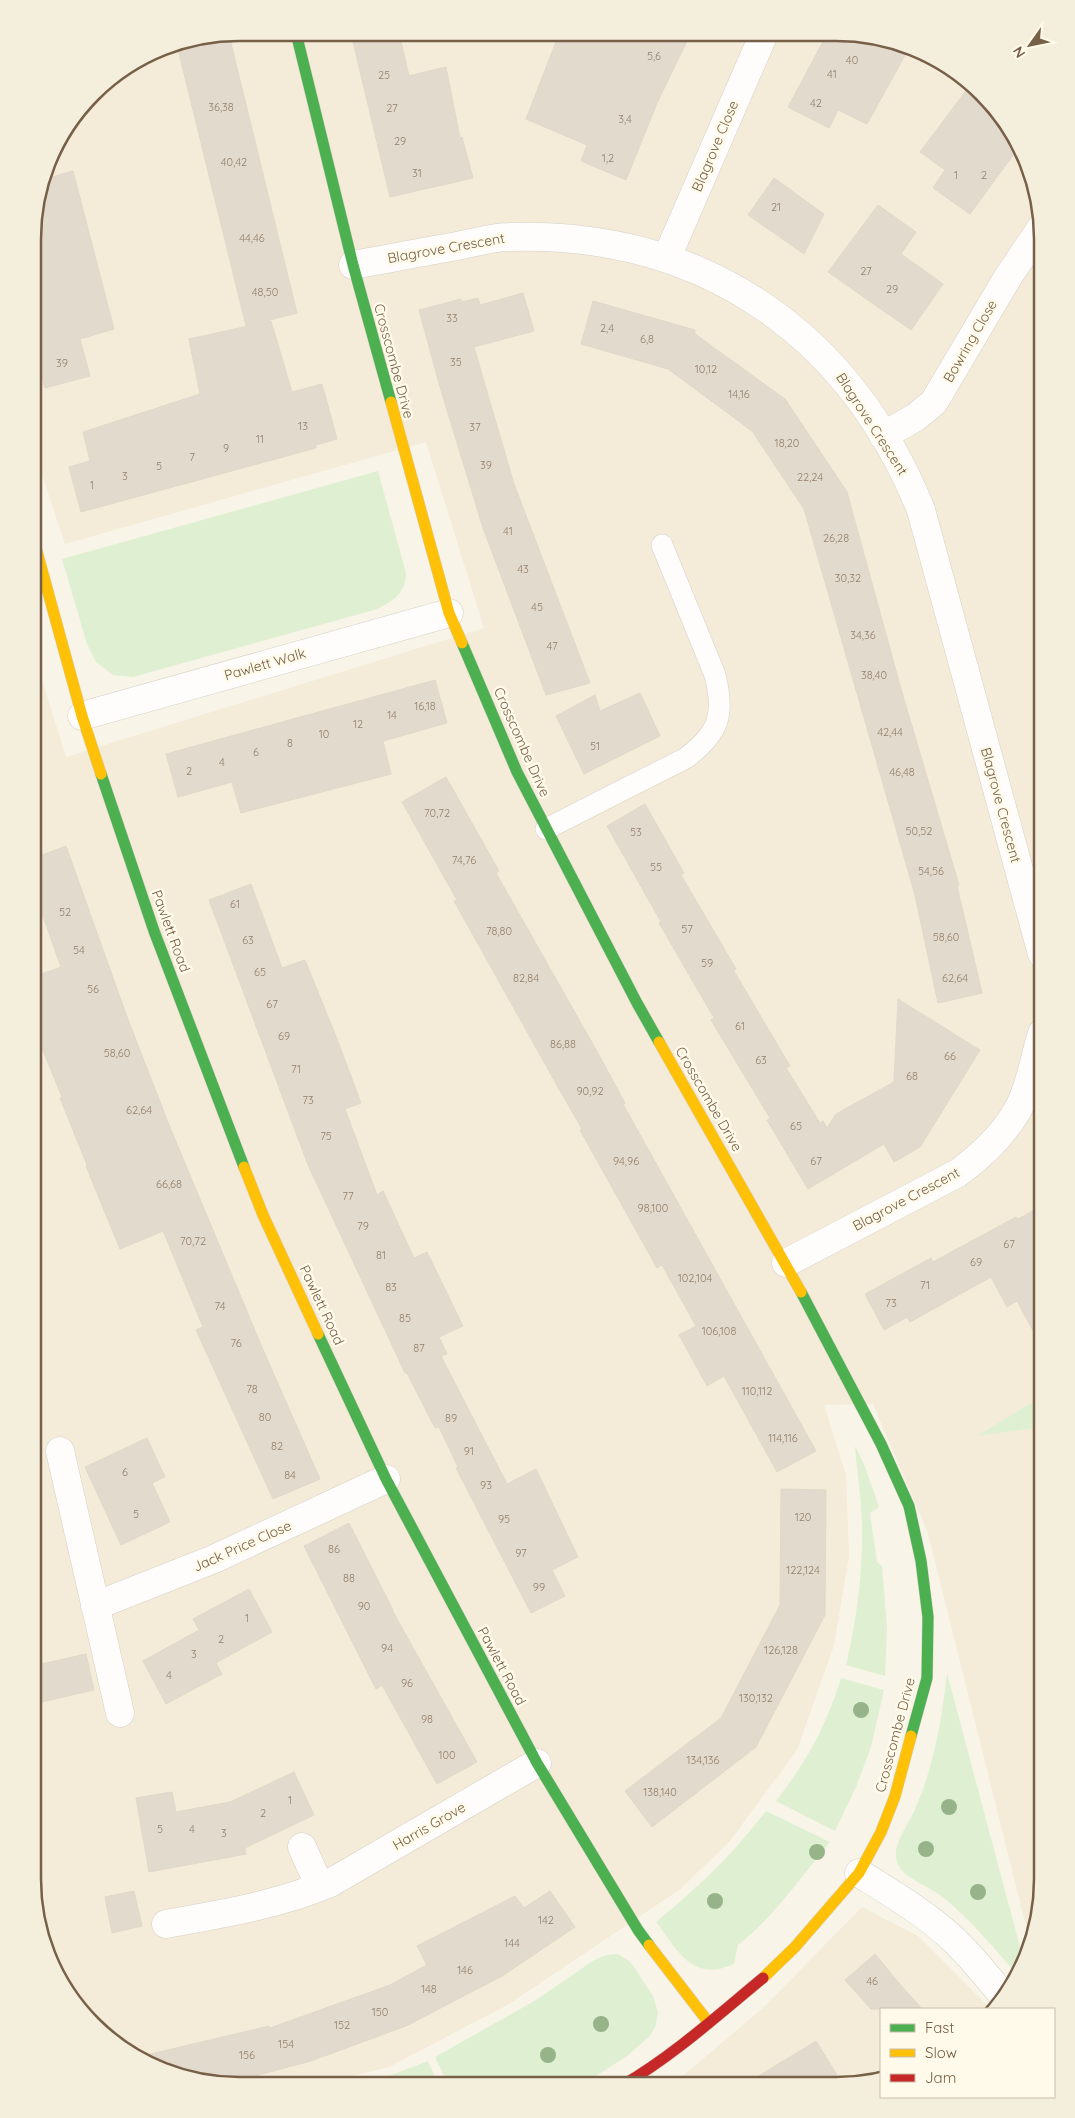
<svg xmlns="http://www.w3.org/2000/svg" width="1075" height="2118" font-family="Quicksand,sans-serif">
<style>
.residential{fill:#f4ebd8}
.green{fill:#dff0d2}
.building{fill:#e2dacd;stroke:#e1d8ca}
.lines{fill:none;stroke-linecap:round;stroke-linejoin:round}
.lane-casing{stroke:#d6d1c7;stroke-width:22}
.street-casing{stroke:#d6d1c7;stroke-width:29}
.fast-casing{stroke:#d7d1c6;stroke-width:12}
.slow-casing{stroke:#d7d1c6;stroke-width:12}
.jam-casing{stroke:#d7d1c6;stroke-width:12}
.lane{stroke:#fefdfc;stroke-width:21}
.street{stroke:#fefdfc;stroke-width:28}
.fast{stroke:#4caf50;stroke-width:11}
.slow{stroke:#ffc107;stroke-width:11}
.jam{stroke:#c62828;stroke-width:11}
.tree{fill:#96b38a}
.labels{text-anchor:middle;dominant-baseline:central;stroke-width:5;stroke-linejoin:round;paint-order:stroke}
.number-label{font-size:11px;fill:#94816c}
.street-label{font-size:14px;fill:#776047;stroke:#fffaea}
.rim{fill:none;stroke:#776047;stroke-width:2.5}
</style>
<rect width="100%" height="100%" fill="#f8f4e8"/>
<path class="residential" d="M240 33 875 36 927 54 972 84 1008 125 1032 173 1042 240V1396L979 1435 1042 1427V1892L1030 1942 928 1533 873 1404 824 1405 846 1475 849 1556 834 1645 797 1750 729 1842 679 1890 509 2004 389 2067 319 2084H212L148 2064 103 2034 67 1993 43 1945 33 1878 34 678 41 677 66 757 484 628 426 442 65 544 40 469 34 470V213L54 148 103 84 161 48Z
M862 1907 918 1936 991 2009H881V2078L835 2085H672L763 2008Z"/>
<path class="green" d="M378 471 406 573C406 593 392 603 374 610L133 677 113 675 96 662 87 644 62 559Z
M1042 1396V1427L977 1436Z
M855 1446 864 1464 879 1507 870 1513 877 1562 882 1566 887 1628 885 1676 846 1665C857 1619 863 1570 862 1523 861 1497 857 1471 855 1446Z
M947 1673 1024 1962 1017 1975C994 1947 971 1921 944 1898 932 1888 907 1879 900 1868 887 1849 908 1827 915 1809 934 1766 942 1719 947 1673Z
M841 1678 884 1690 871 1747 856 1787 835 1831 776 1801C808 1759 825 1729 841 1678Z
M766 1811 830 1842C801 1877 774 1917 738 1945L734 1964C693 1983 678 1951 656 1922 700 1886 732 1855 766 1811Z
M618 1954 629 1961 634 1967 653 1996 658 2012 656 2025 650 2036 627 2056 582 2085 448 2084 435 2057 536 2000 594 1960 606 1955Z
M428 2061 438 2084H368Z"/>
<path class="building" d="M351 33H399L409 76 446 67 460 138 462 137 473 178 390 197Z
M559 34 690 35 657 103 626 180 581 161 587 145 526 119Z
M229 35 297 313 246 326 177 45Z
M826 36H875L909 48 867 124 838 110 829 128 788 107Z
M968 88 986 101 1008 125 1019 147 970 214 933 188 945 170 920 152Z
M73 171 114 329 80 339 90 376 45 388 34 350 35 212 45 179Z
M774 178 824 214 804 254 748 215Z
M878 205 916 232 901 254 943 284 911 330 828 272Z
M523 293 534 331 474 347 514 484 590 683 546 695 483 528 440 387 419 310 461 299 462 302 478 298 480 305Z
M593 301 695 330V334L785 399 847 492 901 689 959 885 957 886 982 993 938 1003 915 895 804 509 752 431 668 369 581 344Z
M271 321 292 392 322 384 337 439 316 445V448L81 512 69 467 90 461 83 432 200 394 189 339Z
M435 680 447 723 383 741 391 774 241 813 232 782 178 797 166 754Z
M640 693 660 736 584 774 556 716 595 695 600 711Z
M446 777 499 871 496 873 599 1055 625 1103 623 1104 816 1451 777 1472 724 1376 707 1386 679 1335 696 1326 662 1265 657 1268 580 1130 582 1129 554 1080 454 901 457 900 402 802Z
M645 804 684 873 681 875 736 969 734 971 790 1066 786 1068 820 1123 823 1121 827 1128 836 1114 894 1082 898 999 980 1050 920 1147 894 1162 884 1144 808 1189 767 1120 770 1118 711 1020 714 1018 659 923 661 922 607 826Z
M66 846 127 1017 169 1125 264 1352 320 1479 273 1499 196 1330 203 1327 163 1231 120 1249 86 1166 87 1165 60 1098 62 1097 33 1026V977L61 967 34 891V858Z
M251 884 282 968 305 960 337 1039 361 1103 345 1109 377 1195 383 1191 414 1258 427 1252 463 1326 439 1337 447 1354 441 1356 507 1484 536 1469 578 1557 552 1570 565 1596 531 1613 456 1468 458 1467 439 1427 435 1428 407 1373H405L309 1167 293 1125 209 900Z
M1042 1206V1347L1017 1301 1007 1307 991 1277 910 1322 907 1317 884 1330 865 1294 931 1258 933 1262 1016 1217 1018 1219Z
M147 1438 165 1477 152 1483 170 1522 121 1545 85 1467Z
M781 1489 826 1490 825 1615 756 1747 652 1827 625 1791 721 1718 780 1605Z
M349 1523 393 1610H392L477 1762 437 1784 382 1685 376 1689 304 1546Z
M249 1589 272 1632 216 1663 222 1674 166 1704 143 1661 199 1630 193 1619Z
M86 1654 94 1690 33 1704V1666Z
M294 1772 314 1815 245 1848 246 1854 149 1872 136 1798 172 1792 176 1812 230 1802Z
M134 1891 142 1926 112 1933 105 1897Z
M550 1891 575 1927 502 1976 406 2026 311 2061 225 2084H212L148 2064 138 2057 269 2026 270 2028 390 1985 427 1965 417 1946 515 1896 524 1908Z
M875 1954 898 1982 922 2009H871L845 1980Z
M816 2041 837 2075 820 2085H744Z"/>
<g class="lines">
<g class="lane-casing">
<path id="lane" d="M546 829 686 758C719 733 725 715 715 675L662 545"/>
</g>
<g class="street-casing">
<path id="street" d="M667 257 763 36
M353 265C387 259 422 252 457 246 474 243 492 237 509 237 702 231 849 332 921 510L1042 954
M883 436 916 417 934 402 1008 277 1041 228
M82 716 449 613
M786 1263 958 1173C981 1156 1002 1137 1017 1111 1030 1088 1034 1059 1042 1033
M60 1451 120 1713
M95 1606 214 1559 386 1479
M302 1847 320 1887
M859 1873C891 1893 925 1913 953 1939 972 1957 988 1977 1004 1997
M166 1924C222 1914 277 1905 330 1883L537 1763"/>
</g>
<g class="fast-casing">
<path id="fast" d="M296 33 353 265 391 402
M462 643 517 772 637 1003 659 1042
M101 774 154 931 244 1167
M801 1292 881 1444 909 1506 921 1561 928 1617 927 1678 911 1736
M318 1334 386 1479 537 1763 638 1930 649 1945"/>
</g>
<g class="slow-casing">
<path id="slow" d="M391 402 449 613 462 643
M34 541 82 716 101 774
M659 1042 801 1292
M244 1167 263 1215 318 1334
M649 1945 709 2023
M763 1978 795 1947 859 1873 881 1832 895 1796 911 1736"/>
</g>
<g class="jam-casing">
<path id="jam" d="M623 2085C674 2055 718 2015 763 1978"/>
</g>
<use href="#lane" class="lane"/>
<use href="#street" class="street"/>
<use href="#fast" class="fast"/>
<use href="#slow" class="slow"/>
<use href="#jam" class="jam"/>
</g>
<g class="tree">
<circle cx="861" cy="1710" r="8"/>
<circle cx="949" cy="1807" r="8"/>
<circle cx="926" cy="1849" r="8"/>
<circle cx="817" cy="1852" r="8"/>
<circle cx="978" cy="1892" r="8"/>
<circle cx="715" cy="1901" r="8"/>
<circle cx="601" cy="2024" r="8"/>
<circle cx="548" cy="2055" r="8"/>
</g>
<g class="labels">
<g class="number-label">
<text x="654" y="56">5,6</text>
<text x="852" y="60">40</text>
<text x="832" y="74">41</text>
<text x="384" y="75">25</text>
<text x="816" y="103">42</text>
<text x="221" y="107">36,38</text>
<text x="392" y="108">27</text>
<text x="625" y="119">3,4</text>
<text x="400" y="141">29</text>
<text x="608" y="158">1,2</text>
<text x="234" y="162">40,42</text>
<text x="417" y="173">31</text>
<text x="956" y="175">1</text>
<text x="984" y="175">2</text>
<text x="776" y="207">21</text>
<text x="252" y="238">44,46</text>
<text x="866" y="271">27</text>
<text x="892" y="289">29</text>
<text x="265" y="292">48,50</text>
<text x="452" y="318">33</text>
<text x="607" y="328">2,4</text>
<text x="647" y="339">6,8</text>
<text x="456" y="362">35</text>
<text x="62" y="363">39</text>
<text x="706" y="369">10,12</text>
<text x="739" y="394">14,16</text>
<text x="303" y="426">13</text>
<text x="475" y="427">37</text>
<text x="260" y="439">11</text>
<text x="787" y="443">18,20</text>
<text x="226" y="448">9</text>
<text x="192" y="457">7</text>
<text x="486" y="465">39</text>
<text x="159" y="466">5</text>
<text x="125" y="476">3</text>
<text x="810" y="477">22,24</text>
<text x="92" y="485">1</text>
<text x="508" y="531">41</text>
<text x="836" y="538">26,28</text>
<text x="523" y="569">43</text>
<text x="848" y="578">30,32</text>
<text x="537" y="607">45</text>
<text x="863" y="635">34,36</text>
<text x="552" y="646">47</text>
<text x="874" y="675">38,40</text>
<text x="425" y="706">16,18</text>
<text x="392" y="715">14</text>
<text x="358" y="724">12</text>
<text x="890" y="732">42,44</text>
<text x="324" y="734">10</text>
<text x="290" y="743">8</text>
<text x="595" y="746">51</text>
<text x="256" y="752">6</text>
<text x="222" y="762">4</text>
<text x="189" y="771">2</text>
<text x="902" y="772">46,48</text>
<text x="437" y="813">70,72</text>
<text x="919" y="831">50,52</text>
<text x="636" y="832">53</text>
<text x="464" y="860">74,76</text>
<text x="656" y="867">55</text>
<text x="931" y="871">54,56</text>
<text x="235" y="904">61</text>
<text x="65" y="912">52</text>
<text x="687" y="929">57</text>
<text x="499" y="931">78,80</text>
<text x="946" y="937">58,60</text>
<text x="248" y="940">63</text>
<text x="79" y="950">54</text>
<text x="707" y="963">59</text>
<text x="260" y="972">65</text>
<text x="526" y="978">82,84</text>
<text x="955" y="978">62,64</text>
<text x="93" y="989">56</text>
<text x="272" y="1004">67</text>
<text x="740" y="1026">61</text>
<text x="284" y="1036">69</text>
<text x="563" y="1044">86,88</text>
<text x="117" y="1053">58,60</text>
<text x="950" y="1056">66</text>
<text x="761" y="1060">63</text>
<text x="296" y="1069">71</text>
<text x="912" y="1076">68</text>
<text x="590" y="1091">90,92</text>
<text x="308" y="1100">73</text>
<text x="139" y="1110">62,64</text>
<text x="796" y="1126">65</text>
<text x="326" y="1136">75</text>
<text x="626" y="1161">94,96</text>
<text x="816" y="1161">67</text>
<text x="169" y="1184">66,68</text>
<text x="348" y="1196">77</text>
<text x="653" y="1208">98,100</text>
<text x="363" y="1226">79</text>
<text x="193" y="1241">70,72</text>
<text x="1009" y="1244">67</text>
<text x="381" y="1255">81</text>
<text x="976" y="1262">69</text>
<text x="695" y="1278">102,104</text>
<text x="925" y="1285">71</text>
<text x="391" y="1287">83</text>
<text x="891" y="1303">73</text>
<text x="220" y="1306">74</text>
<text x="405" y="1318">85</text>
<text x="719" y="1331">106,108</text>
<text x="236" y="1343">76</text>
<text x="419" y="1348">87</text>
<text x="252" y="1389">78</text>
<text x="757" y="1391">110,112</text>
<text x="265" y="1417">80</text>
<text x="451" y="1418">89</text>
<text x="783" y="1438">114,116</text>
<text x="277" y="1446">82</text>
<text x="469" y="1451">91</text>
<text x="125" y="1472">6</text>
<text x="290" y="1475">84</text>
<text x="486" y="1485">93</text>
<text x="136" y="1514">5</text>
<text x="803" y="1517">120</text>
<text x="504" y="1519">95</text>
<text x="334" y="1549">86</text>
<text x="521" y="1553">97</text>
<text x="803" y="1570">122,124</text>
<text x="349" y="1578">88</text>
<text x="539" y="1587">99</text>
<text x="364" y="1606">90</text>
<text x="247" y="1618">1</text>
<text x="221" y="1639">2</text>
<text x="387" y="1648">94</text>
<text x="781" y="1650">126,128</text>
<text x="194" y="1654">3</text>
<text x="169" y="1675">4</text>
<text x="407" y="1683">96</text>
<text x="756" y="1698">130,132</text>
<text x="427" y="1719">98</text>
<text x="447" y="1755">100</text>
<text x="703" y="1760">134,136</text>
<text x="660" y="1792">138,140</text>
<text x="290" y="1800">1</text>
<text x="263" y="1813">2</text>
<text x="160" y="1829">5</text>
<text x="192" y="1829">4</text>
<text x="224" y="1833">3</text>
<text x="546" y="1920">142</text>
<text x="512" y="1943">144</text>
<text x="465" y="1970">146</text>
<text x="872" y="1981">46</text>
<text x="429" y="1989">148</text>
<text x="380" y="2012">150</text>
<text x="342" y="2025">152</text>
<text x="286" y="2044">154</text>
<text x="247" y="2055">156</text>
</g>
<g class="street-label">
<text transform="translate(715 146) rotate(-67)">Blagrove Close</text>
<text transform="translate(446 248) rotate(-10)">Blagrove Crescent</text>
<text transform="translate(970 341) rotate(-60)">Bowring Close</text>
<text transform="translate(394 361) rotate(75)">Crosscombe Drive</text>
<text transform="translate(872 424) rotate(57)">Blagrove Crescent</text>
<text transform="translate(265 664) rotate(-16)">Pawlett Walk</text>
<text transform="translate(522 742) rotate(66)">Crosscombe Drive</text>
<text transform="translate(1001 805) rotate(75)">Blagrove Crescent</text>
<text transform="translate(171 931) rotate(70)">Pawlett Road</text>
<text transform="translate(709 1099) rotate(60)">Crosscombe Drive</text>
<text transform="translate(906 1199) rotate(-28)">Blagrove Crescent</text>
<text transform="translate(322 1305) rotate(65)">Pawlett Road</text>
<text transform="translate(242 1546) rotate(-24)">Jack Price Close</text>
<text transform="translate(502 1666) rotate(62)">Pawlett Road</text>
<text transform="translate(895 1735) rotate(-75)">Crosscombe Drive</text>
<text transform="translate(429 1826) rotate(-30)">Harris Grove</text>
</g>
</g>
<path d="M0 0H1075V2118H0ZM239 41H836A198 198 0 0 1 1034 239V1879A198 198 0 0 1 836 2077H239A198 198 0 0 1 41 1879V239A198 198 0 0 1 239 41Z" fill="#f4eedd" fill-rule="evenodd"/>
<path class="rim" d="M239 41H836A198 198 0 0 1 1034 239V1879A198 198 0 0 1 836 2077H239A198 198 0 0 1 41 1879V239A198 198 0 0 1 239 41Z"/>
<rect x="880" y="2008" width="175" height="90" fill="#fffaea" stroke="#c9bca9"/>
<rect x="890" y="2024" width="25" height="8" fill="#4caf50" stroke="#c9bca9"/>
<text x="925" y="2033" font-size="15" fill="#776047">Fast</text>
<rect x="890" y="2049" width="25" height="8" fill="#ffc107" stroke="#c9bca9"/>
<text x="925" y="2058" font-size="15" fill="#776047">Slow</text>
<rect x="890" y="2074" width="25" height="8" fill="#c62828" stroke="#c9bca9"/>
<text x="925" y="2083" font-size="15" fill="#776047">Jam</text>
<g transform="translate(1030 45) rotate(237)" stroke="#fffaea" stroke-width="4" paint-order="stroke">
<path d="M0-4L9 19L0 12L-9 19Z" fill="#776047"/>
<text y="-8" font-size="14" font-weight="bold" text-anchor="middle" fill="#776047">N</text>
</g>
</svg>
